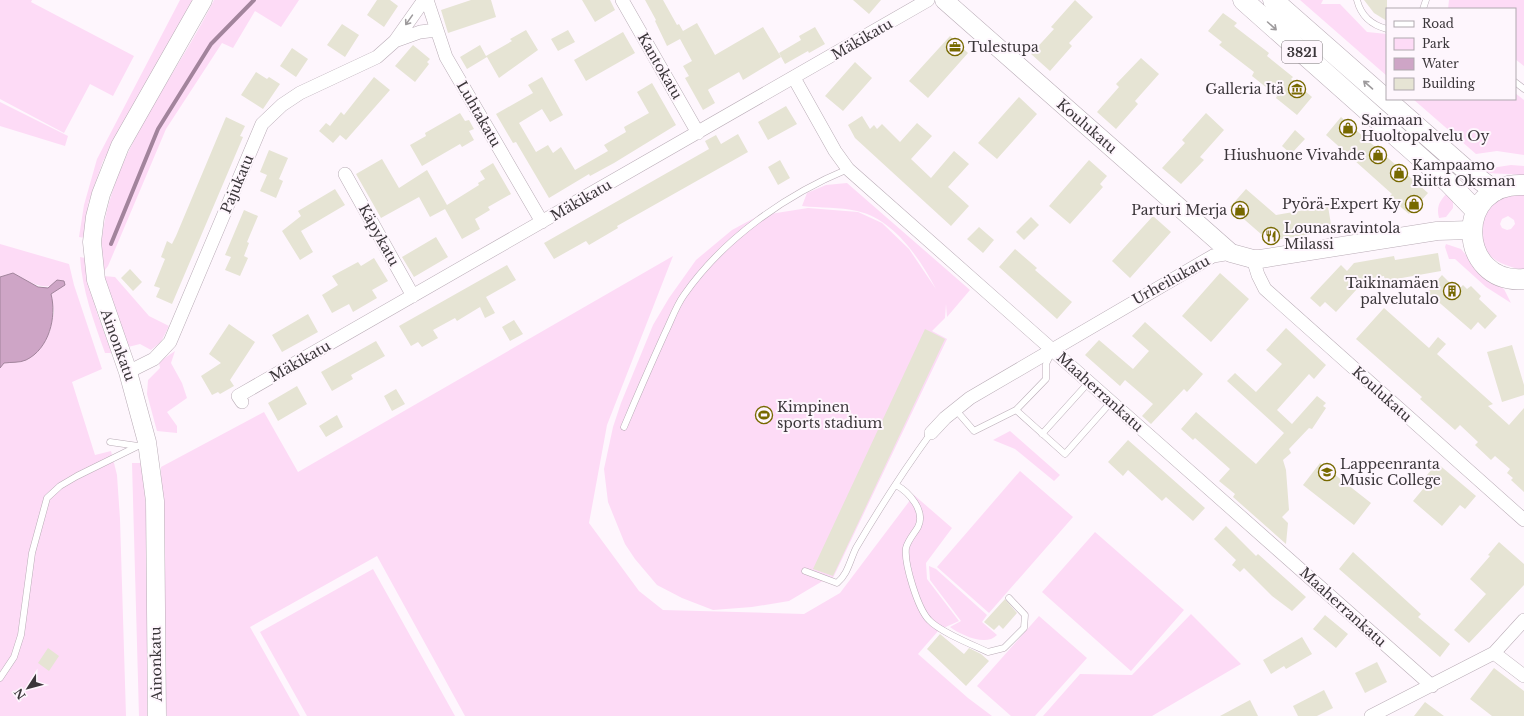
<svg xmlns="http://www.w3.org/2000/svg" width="1524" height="716" font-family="'Libre Baskerville',serif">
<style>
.green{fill:#fddbf6;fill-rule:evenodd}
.water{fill:#cea5c6;stroke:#a2849c}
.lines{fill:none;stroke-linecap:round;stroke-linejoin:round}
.stream{stroke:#a2849c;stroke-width:4}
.building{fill:#e6e4d4}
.lane-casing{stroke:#b9acb6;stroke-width:7}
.street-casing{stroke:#b9acb6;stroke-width:14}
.secondary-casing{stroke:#b9acb6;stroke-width:19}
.primary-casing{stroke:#b9acb6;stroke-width:21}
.lane{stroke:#fff;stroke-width:6}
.street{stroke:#fff;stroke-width:13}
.secondary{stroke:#fff;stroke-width:18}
.primary{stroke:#fff;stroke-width:20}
.oneway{stroke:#9d9a9c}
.labels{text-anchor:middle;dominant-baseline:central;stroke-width:4;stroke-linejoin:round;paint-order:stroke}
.shield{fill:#fef6fd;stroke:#767074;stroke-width:1}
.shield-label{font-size:13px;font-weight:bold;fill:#3b363a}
.street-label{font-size:14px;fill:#3b363a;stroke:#fef6fd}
.poi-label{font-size:14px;fill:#3b363a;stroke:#fef6fd;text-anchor:start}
</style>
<rect width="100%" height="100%" fill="#fef6fd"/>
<path class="green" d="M0 0H32L31 2 134 56 113 96 90 84 64 133 0 99Z
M180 0H195L157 71 103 161 88 204 85 238 79 237 84 205 97 159Z
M214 0H299L281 27 255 11 233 48 222 43 166 129 108 266 101 275C95 170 170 89 214 0Z
M1300 0H1323L1321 4H1340L1367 32 1387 34V76Z
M1449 0H1524V66L1515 59V9H1448Z
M1515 93 1524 100V155L1497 151 1476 154 1413 99H1515Z
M0 102 68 136 65 146 0 126Z
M1511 165 1524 166V176C1509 172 1494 176 1478 170Z
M847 183 970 290 947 317 946 304 945 318 932 331 947 339 833 578 821 582 789 601 752 607 713 610 682 598 657 585 635 559 625 544 608 502 604 469 613 427 621 403 653 325 669 298 696 260 732 230 758 216 808 208 858 212 882 223 909 249 936 289C920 259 894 219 857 211 840 207 820 208 802 206L807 193 826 185Z
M1447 193 1453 199V208L1446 217 1439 218C1436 206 1440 201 1447 193Z
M1524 194V270C1508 267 1485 260 1482 241 1481 232 1482 221 1482 212L1499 196ZM1508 216 1514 220 1515 224 1511 229 1507 230 1502 228 1500 224 1502 219Z
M0 244 69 264 74 285 102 369 72 382 95 455 111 451 117 475 120 519 126 716H0V368L4 363 25 360 45 339 50 331 54 312 51 294 65 284C39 290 36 285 13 273L0 277Z
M1446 244 1461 249 1480 272 1504 289 1511 303 1486 287 1455 259H1449L1445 247Z
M673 256 607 425 589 523 639 591 663 610 804 614 840 593 914 495 952 528 926 563 927 579 959 621 939 630 918 654 968 698 992 716H465L377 556 250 627 300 716H167L162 673 161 467 264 412 298 472Z
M80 257 85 258 97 313 112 353H105C94 322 82 290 80 257Z
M103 276 115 277 149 316 169 326 161 342 151 350 140 344 128 347Z
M175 351 171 363 182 383 187 398 167 412 177 426V433L157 431 147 394 148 380 160 368 159 362Z
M1010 431 1060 475 1054 481 1015 449 993 440Z
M132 463H143L147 528V716H139Z
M1020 471 1073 517 989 613 937 567Z
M1095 532 1184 610 1131 671 1042 592Z
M929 566 936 569 987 615 982 622 997 635C986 647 961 635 950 627L961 621 930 580Z
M373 569 455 716H307L260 632Z
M1191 614 1241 664 1152 716H1043L1080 674 1132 675Z
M1039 616 1087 658 1035 716H1011L977 686Z"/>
<path class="water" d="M13 273 38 287 48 288 57 280 64 281 65 285 51 294C57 317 49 349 26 360 20 363 10 362 4 363L0 368V277Z"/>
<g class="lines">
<path class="stream" d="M111 244 158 129 211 44 254 0"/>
</g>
<path class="building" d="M377 0H390L398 6 384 27 367 15Z
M471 0H491L496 17 448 33 441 10Z
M582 0H610L615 10 595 22Z
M645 0H663L677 25 679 24 683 31 697 23 715 55 763 27 781 57 743 80 739 72 709 89 708 90 715 103 703 110 685 78 689 76 683 66 692 61 680 39 667 46 655 21 656 20Z
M853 0H881L869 14Z
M1075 0 1093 17 1069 43 1072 46 1050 71 1031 54 1054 29 1051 27Z
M1364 0H1387V21L1374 13Z
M1223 13 1237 23 1234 26 1269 53 1267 56 1293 77 1291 79 1312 97 1297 115 1276 98 1277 96 1252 76 1254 72 1219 45 1222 42 1208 31Z
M342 24 359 35 345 57 327 45Z
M815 27 825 44 809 53 808 51 785 64 779 53 801 40 799 36Z
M526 30 538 50 499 78 487 57 467 69 460 57 480 45 486 56 512 41 510 39Z
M568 30 575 42 558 51 551 39Z
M623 32 635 53 586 81 574 60Z
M950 36 968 53 928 98 909 81Z
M413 45 430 59 427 62 429 64 415 82 395 66Z
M292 48 308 59 296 77 280 66Z
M1141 58 1159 74 1135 101 1138 104 1116 129 1097 112 1119 87 1116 84Z
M855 62 872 78 843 111 825 96Z
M256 72 267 79 269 77 280 84 263 109 241 95Z
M374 77 390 90 346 140 340 135 333 143 319 131 326 123 330 126 341 112 344 115Z
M542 77 563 115 550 122 542 109 519 123 536 152 548 145 553 153 561 147 575 170 608 151 604 145 626 132 624 127 649 113 637 92 652 83 676 125 614 163 590 176 589 174 549 198 516 142 513 143 496 114 533 93 528 85Z
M1019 97 1037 114 997 159 978 143Z
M786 106 797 124 768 140 758 122Z
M460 113 465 121 469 120 474 129 469 131 474 140 462 147 460 144 422 166 410 145 426 136 425 133Z
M1206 113 1224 130 1200 157 1204 160 1181 184 1162 168 1185 143 1182 140Z
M862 116 870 129 874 125 877 129 882 124 900 142 917 123 932 136 911 159 931 178 954 151 969 164 948 187 969 206 951 226 855 138 848 125Z
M226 117 245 126 240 136 243 137 172 304 156 297 160 288 154 286 165 259 161 257 167 241 172 244 176 236Z
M1341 117 1428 193 1409 214 1389 197 1392 194 1326 135Z
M1295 130 1305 139 1291 154 1282 146Z
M738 134 748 152 617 226 618 228 589 245 586 241 554 259 544 243 709 149 705 141 716 135 721 144Z
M269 150 288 158 279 179 283 181 276 198 260 191 267 175 260 172Z
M382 159 399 188 427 170 447 205 479 185 478 183 485 179 480 171 493 163 511 194 488 207 490 210 475 219 480 229 462 239 445 209 430 217 419 197 381 218 356 174Z
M780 160 790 178 778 185 768 167Z
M1089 160 1107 176 1100 184 1103 187 1070 224 1049 206Z
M335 189 345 205 301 231 313 252 300 260 282 231 301 216 298 211Z
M1246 189 1276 215 1328 206 1332 231 1269 241 1230 207Z
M244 210 258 216 247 242 249 243 244 256 248 258 240 276 225 270 231 257 225 255Z
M1153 216 1171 232 1130 278 1112 261Z
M1031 217 1039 225 1024 240 1016 232Z
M979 227 994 240 983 253 967 239Z
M436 237 448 257 414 277 402 257Z
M1015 249 1037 268 1035 270 1072 302 1057 319 999 267Z
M1438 253 1441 271 1385 281 1384 276 1349 282 1357 289 1336 312 1325 302 1320 307 1310 298 1341 265 1347 271 1354 263 1394 256 1395 260Z
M374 258 388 281 372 290 377 298 353 312 349 304 332 313 322 295 338 285 332 276 358 262 361 266Z
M507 265 516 280 486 297 495 313 485 318 480 307 457 321 455 318 433 330 438 338 422 347 418 342 411 346 399 326Z
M130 269 142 282 133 291 121 278Z
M1220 273 1249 299 1211 342 1182 316Z
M1442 275 1453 286 1455 284 1460 288 1463 285 1467 289 1471 286 1481 296 1479 299 1497 316 1485 329 1478 322 1471 330 1427 292Z
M1384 308 1429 348 1438 337 1446 344 1437 354 1493 404 1488 406 1509 425 1524 408V492L1511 480 1513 478 1507 473 1510 469 1495 456 1491 460 1475 445 1478 442 1460 425 1455 430 1420 399 1422 397 1356 339Z
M308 314 318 332 282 352 272 335Z
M514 320 523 334 510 341 502 327Z
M1145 322 1203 374 1187 392 1184 389 1151 424 1142 416 1153 404 1125 380 1120 386 1085 355 1099 340 1133 369 1149 351 1132 336Z
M229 324 255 342 230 380 234 386 220 394 218 392 212 395 201 376 221 363 209 354Z
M1286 328 1326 365 1314 379 1309 374 1277 410 1292 424 1317 396 1326 403 1323 406 1326 408 1312 429 1309 428 1289 449 1291 453 1283 460 1286 470 1289 510 1282 517 1288 523 1286 544 1233 497 1235 494 1219 481 1230 469 1195 438 1193 440 1181 429 1196 412 1256 464 1284 433 1227 381 1235 373 1256 392 1282 364 1266 350Z
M925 329 945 339 833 576 813 569Z
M376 341 385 356 351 375 353 379 332 391 321 372Z
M1512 345 1524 385V395L1502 402 1487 352Z
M297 386 307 404 278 421 268 403Z
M396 389 405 404 392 411 384 396Z
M337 415 343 427 326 437 319 426Z
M1128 440 1205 508 1193 521 1166 497 1162 501 1128 470 1123 476 1108 462Z
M1320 463 1371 503 1354 525 1303 485Z
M1437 463 1476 496 1465 509 1460 505 1442 526 1413 501 1428 483 1427 475Z
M1226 526 1256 556 1258 554 1306 597 1292 611 1272 596 1244 568 1240 572 1232 565 1236 560 1214 539Z
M1499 542 1524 564V585L1469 643 1454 630 1486 594 1470 579 1490 556 1488 555Z
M1353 552 1421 614 1418 617 1450 644 1440 657 1339 569Z
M1005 599 1017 613 1003 629 999 625 994 630 984 622Z
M1325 615 1348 634 1336 648 1313 629Z
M940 634 964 654 969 648 981 654 989 661 966 686 927 649Z
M1302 637 1312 654 1286 669 1284 666 1271 674 1263 660Z
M48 648 59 656 49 671 38 663Z
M1377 662 1387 682 1365 693 1355 673Z
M1494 668 1524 691V716H1492L1470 699Z
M1324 690 1333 708 1317 716H1298L1293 706Z
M1250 700 1258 716H1220Z
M1425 702 1444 716H1414Z"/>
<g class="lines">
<g class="lane-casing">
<path id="lane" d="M1357 0C1361 16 1371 25 1387 29
M1423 9 1426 0
M1515 82 1524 89
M955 409 974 431 1016 410 1046 379V364L1051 354
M1016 410 1065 454 1111 402
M624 427C637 396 651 364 665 333 671 321 676 306 684 295 723 239 785 195 848 169
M1042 434 1089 382
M110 442 138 446
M896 485C909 492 926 511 918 527 914 534 908 540 906 548 904 564 918 609 929 620 940 632 973 645 988 652L1004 648 1024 628 1025 615 1009 598
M805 571 837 583C848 574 850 560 856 548 879 509 904 470 931 433
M0 678 14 657 21 635 32 553 47 498 60 486 77 476 146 442"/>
</g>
<g class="street-casing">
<path id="street" d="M427 0 446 57 542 222
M622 0 698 133
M395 41 420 32 437 30
M794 78 835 151 848 169 1432 686
M345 174 413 296
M1253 259 1258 275 1265 289 1524 520
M128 372 154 359 170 342 262 124 282 105 300 93 377 57 395 41 424 0
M242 402 238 396 928 0
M931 433 945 418 970 398 1213 256 1231 253
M1494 653 1524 676
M1371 716 1494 653 1524 620"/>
</g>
<g class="secondary-casing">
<path id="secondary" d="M944 0 1231 253 1253 259H1260L1437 231 1471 230
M157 716 155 501 147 442 128 372 96 280 92 242 95 217 101 194 120 146 203 0"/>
</g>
<g class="primary-casing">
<path id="primary" d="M1243 0 1449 183 1476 211
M1273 0 1464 168 1495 191
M1524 185C1453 181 1457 285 1524 279"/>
</g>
<use href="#lane" class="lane"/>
<use href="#street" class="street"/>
<use href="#secondary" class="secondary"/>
<use href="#primary" class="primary"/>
</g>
<defs><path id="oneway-shaft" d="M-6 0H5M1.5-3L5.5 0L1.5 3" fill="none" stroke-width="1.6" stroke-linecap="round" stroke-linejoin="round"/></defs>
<g class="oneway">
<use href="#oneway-shaft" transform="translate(409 20) rotate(125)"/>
<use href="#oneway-shaft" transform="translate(1272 26) rotate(42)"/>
<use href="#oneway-shaft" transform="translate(1368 85) rotate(-139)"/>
</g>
<defs>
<g id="office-ring" transform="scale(0.9)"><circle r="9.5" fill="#fef6fd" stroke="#776900" stroke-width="1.5"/><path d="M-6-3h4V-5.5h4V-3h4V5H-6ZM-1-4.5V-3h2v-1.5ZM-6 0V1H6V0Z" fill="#776900"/></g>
<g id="museum-ring" transform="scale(0.9)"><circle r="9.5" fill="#fef6fd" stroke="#776900" stroke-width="1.5"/><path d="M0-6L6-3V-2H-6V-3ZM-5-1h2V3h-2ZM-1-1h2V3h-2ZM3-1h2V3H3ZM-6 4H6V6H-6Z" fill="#776900"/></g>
<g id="shop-ring" transform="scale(0.9)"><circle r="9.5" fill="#fef6fd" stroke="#776900" stroke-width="1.5"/><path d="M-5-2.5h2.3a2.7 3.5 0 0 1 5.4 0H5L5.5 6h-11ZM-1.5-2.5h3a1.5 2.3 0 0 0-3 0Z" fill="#776900"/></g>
<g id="restaurant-ring" transform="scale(0.9)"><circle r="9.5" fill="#fef6fd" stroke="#776900" stroke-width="1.5"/><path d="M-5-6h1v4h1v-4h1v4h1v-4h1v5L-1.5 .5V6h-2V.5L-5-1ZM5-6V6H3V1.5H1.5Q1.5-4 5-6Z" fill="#776900"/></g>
<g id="building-ring" transform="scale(0.9)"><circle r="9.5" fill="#fef6fd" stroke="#776900" stroke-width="1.5"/><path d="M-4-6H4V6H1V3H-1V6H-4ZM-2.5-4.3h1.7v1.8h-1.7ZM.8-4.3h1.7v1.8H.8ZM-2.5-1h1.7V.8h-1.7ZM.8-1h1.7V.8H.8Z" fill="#776900"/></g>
<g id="stadium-ring" transform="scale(0.9)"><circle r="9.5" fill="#fef6fd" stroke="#776900" stroke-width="1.5"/><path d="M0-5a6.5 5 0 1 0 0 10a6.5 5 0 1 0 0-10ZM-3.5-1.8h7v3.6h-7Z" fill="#776900"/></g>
<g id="school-ring" transform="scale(0.9)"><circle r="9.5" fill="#fef6fd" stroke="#776900" stroke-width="1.5"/><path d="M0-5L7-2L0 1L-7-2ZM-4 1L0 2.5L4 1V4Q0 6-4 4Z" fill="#776900"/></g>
</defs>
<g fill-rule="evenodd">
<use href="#office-ring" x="955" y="47"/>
<use href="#museum-ring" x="1297" y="89"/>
<use href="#shop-ring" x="1348" y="128"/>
<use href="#shop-ring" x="1378" y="155"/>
<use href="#shop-ring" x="1399" y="173"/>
<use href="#shop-ring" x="1414" y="204"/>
<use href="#shop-ring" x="1240" y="210"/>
<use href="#restaurant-ring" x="1271" y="236"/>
<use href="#building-ring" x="1452" y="291"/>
<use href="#stadium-ring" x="764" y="415"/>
<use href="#school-ring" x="1327" y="472"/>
</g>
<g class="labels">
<rect class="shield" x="1282" y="41" width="40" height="22" rx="3"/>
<g class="shield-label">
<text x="1302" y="52">3821</text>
</g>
<g class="street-label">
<text transform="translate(862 39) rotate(-30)">Mäkikatu</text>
<text transform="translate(660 66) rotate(60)">Kantokatu</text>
<text transform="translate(479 114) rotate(60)">Luhtakatu</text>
<text transform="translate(1087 126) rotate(41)">Koulukatu</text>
<text transform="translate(237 184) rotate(-67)">Pajukatu</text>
<text transform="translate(581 200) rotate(-30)">Mäkikatu</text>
<text transform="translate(379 235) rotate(61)">Käpykatu</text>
<text transform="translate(1171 280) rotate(-29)">Urheilukatu</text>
<text transform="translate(118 345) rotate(70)">Ainonkatu</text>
<text transform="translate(300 361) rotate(-30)">Mäkikatu</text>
<text transform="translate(1100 392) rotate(42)">Maaherrankatu</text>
<text transform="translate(1382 394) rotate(42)">Koulukatu</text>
<text transform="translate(1343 607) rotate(42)">Maaherrankatu</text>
<text transform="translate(156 664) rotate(-91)">Ainonkatu</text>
</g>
<g class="poi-label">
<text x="968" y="47">Tulestupa</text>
<text x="1284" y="89" text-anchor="end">Galleria Itä</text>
<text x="1361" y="120">Saimaan<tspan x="1361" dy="16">Huoltopalvelu Oy</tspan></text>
<text x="1365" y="155" text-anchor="end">Hiushuone Vivahde</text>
<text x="1412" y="165">Kampaamo<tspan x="1412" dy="16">Riitta Oksman</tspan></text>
<text x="1401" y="204" text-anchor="end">Pyörä-Expert Ky</text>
<text x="1227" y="210" text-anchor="end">Parturi Merja</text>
<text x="1284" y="228">Lounasravintola<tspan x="1284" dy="16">Milassi</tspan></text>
<text x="1439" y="283" text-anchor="end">Taikinamäen<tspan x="1439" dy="16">palvelutalo</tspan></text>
<text x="777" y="407">Kimpinen<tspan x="777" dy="16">sports stadium</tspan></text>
<text x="1340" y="464">Lappeenranta<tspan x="1340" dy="16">Music College</tspan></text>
</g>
</g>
<rect x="1386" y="8" width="130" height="92" fill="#fef6fd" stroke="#b0a9af"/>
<rect x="1394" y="21" width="20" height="6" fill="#ffffff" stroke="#b0a9af"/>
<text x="1422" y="28" font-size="12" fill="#3b363a">Road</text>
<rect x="1394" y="38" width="20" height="12" fill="#fddbf6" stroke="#b0a9af"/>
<text x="1422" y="48" font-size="12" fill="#3b363a">Park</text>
<rect x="1394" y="58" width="20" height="12" fill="#cea5c6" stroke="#b0a9af"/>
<text x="1422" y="68" font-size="12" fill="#3b363a">Water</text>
<rect x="1394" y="78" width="20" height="12" fill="#e6e4d4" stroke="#b0a9af"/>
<text x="1422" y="88" font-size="12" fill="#3b363a">Building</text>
<g transform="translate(28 688) rotate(234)" stroke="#fef6fd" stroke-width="3" paint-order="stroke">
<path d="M0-3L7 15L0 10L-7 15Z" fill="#3b363a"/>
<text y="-6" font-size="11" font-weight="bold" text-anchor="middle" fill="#3b363a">N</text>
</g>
</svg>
